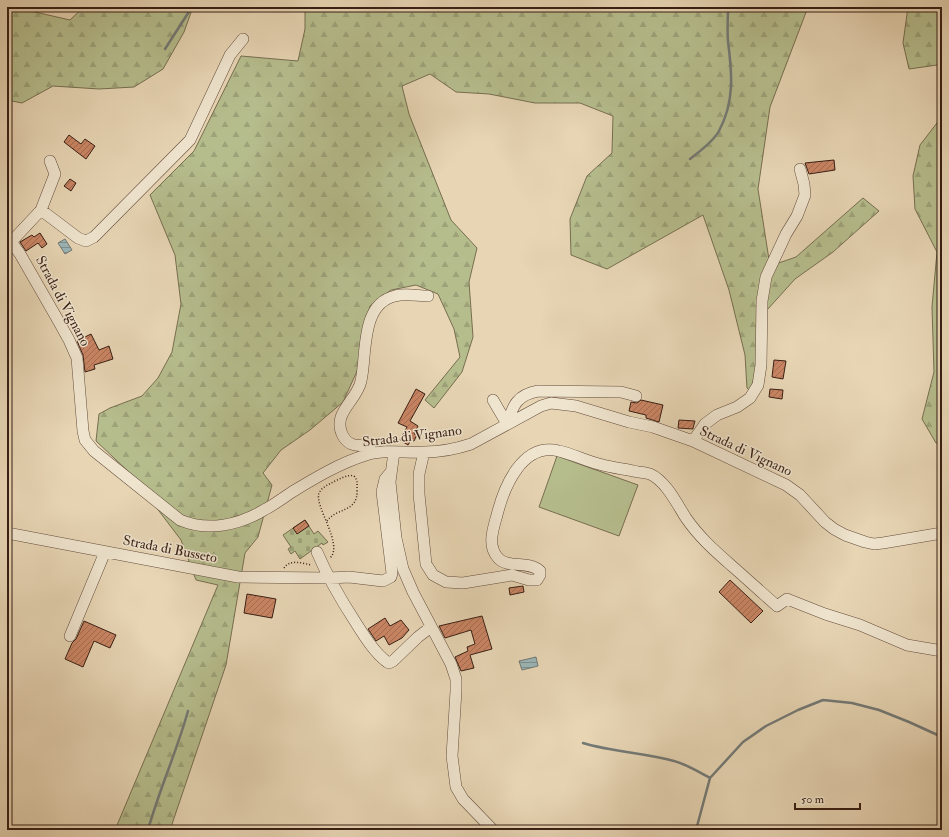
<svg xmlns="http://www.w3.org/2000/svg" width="949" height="837" font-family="'IM FELL Double Pica',serif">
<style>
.green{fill:#b6bd8d;stroke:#776e50}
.forest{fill:url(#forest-firs);stroke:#776e50}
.cemetery{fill:url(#cemetery-stones);stroke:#776e50}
.water{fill:url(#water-rules);stroke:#737976}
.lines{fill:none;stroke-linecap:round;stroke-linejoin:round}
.stream{stroke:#737976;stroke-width:2.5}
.building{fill:url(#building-hatch);stroke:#381e14}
.minor-casing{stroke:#644c3c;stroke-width:12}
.path{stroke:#381e14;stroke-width:1.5;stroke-dasharray:1 2;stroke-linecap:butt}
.minor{stroke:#efe4ce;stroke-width:11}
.labels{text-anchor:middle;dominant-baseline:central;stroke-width:3;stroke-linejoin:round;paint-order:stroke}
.street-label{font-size:14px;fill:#381e14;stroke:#efe4ce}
</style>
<defs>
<pattern id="forest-firs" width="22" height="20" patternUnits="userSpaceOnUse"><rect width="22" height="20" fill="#b6bd8d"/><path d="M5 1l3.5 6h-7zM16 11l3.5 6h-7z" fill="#9da279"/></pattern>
<pattern id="cemetery-stones" width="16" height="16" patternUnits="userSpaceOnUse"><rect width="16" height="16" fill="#b6bd8d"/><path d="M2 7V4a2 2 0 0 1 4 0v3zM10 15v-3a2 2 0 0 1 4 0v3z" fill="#9da279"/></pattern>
<pattern id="water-rules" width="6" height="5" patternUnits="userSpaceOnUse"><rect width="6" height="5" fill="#9bb6b8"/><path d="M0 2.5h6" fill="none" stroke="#7f9394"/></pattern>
<pattern id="building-hatch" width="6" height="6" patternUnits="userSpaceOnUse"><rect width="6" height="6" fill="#ca8564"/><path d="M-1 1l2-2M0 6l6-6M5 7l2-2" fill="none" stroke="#a56c51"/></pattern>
</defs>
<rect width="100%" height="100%" fill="#e7d5b4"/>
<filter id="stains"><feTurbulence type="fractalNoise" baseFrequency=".005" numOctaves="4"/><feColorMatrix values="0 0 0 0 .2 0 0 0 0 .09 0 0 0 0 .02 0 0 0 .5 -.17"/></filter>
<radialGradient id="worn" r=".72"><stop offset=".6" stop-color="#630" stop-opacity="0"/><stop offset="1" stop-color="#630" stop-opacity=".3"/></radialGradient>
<path class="green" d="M557 456 638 485 619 536 539 507Z"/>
<path class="forest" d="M7 7H13L70 20 84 7H193L184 32 163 69 134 87 99 89 53 86 22 103 7 100Z
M305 7H808L770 107 758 189 770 266 796 257 863 198 879 211 833 252 795 279 767 310 751 392 747 388 745 355 729 290 703 215 607 269 571 255 570 219 587 176 612 153 613 116 580 103H535L489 94 456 92 430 74 402 86 409 114 451 220 477 248 469 282 473 337 462 372 434 408 425 400 460 357 454 329 438 294 416 285 391 290 370 306 361 337 358 369 343 402 310 430 281 450 263 473 272 485 258 537 245 553 226 665 170 830H115L218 585 196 580 181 540 131 474 96 441 99 414 110 408 142 396 158 378 172 352 181 304 175 255 150 195 194 151 241 56 298 61 305 29Z
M908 7H942V66L937 65 909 69 903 43Z
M942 114V443H936L922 419 934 372 932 307 937 252 915 209 913 176 920 145 940 119Z"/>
<path class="cemetery" d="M305 520 314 534 318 531 328 542 323 545 322 543 300 559 295 551 291 554 288 549 291 547 283 535Z"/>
<path class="water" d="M65 239 72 250 65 254 58 243Z
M536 657 538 666 522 670 519 661Z"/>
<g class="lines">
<path class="stream" d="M165 49 192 7
M690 159C700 151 713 142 719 131 735 101 732 73 728 41 727 30 728 18 728 7
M583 743C613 752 644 753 674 761 686 764 699 772 710 778
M148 830C159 790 177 751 188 711
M696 830 710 778 743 742 766 726 798 710 823 700 852 703 879 710 909 722 942 737"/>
</g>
<path class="building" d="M69 135 81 144 85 139 95 146 86 159 64 142Z
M834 160 835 170 809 174 805 163Z
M70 179 76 183 71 191 64 186Z
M40 233 47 244 42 248 38 243 26 251 20 242 32 235 34 237Z
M91 334 99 350 109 346 113 359 94 365 95 369 85 372 83 355 77 341Z
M774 360 786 361 783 379 772 377Z
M416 389 425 394 410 421 418 426 414 434 417 435 414 441 411 440 408 445 400 440 407 427 398 423Z
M770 389 783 390 782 399 769 397Z
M641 400 663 405 659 422 646 418V415L629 411 631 402 637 403Z
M679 420 695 421 693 428V429L678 428Z
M305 520 309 526 297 534 293 528Z
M730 580 763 611 751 623 719 592Z
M523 586 524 592 510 595 509 588Z
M247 594 276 599 272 618 244 613Z
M482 616 492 649 470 655 474 668 461 671 455 657 468 651 467 647 475 644 471 630 445 638 439 626Z
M385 618 390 626 401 620 409 630 402 638 389 645 384 636 376 641 368 629Z
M84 621 116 635 110 648 94 641 83 667 65 659 72 643 76 639Z"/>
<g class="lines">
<g class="minor-casing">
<path id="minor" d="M41 210 55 174 50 161
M7 236 20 254 59 322 69 340 77 358 83 431 85 440 94 451 180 520C208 532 239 525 264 510 274 505 283 498 292 492 315 478 340 463 366 455 384 449 405 453 424 452 440 452 456 449 471 444L541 406 551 403 576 406 629 422 653 427 693 441 786 485 800 495 825 522 834 529 845 535 865 542 874 544 883 543 942 533
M12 241 41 210 78 238 86 241 94 237 190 140 230 55 243 39
M493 400 507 424
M507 424C513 405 517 395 538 391L621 392 636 396
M693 441 705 424 717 415 737 407 750 398 758 385 761 365 762 301 766 277 786 234 797 216 805 195 804 184 800 169
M394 452 390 482 396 538 403 569 413 592 451 664 456 679V691L452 756 456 787 463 799 493 830
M424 452 419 474V494L426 564 433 575 446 582 463 583 512 575 529 580H537L540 575V571C528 560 508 569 498 558 487 546 493 529 497 515 504 487 522 442 559 451 573 454 586 461 599 464 612 468 625 469 638 472 642 472 646 473 650 474 666 481 677 504 686 518 699 537 715 551 732 566 747 579 762 593 777 606L787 599 825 614 860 625 907 645 942 651
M372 453 369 446C358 445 349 447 343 436 331 413 357 401 361 381 367 355 360 304 395 296 405 293 418 296 428 296
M7 533 238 577 329 578 349 577 383 581 391 577 392 573 382 492 385 479 390 473
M317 552C328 578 341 600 356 623 365 637 374 652 387 662L389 663 393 661 418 637 431 627
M70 636 105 552"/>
</g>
<path class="path" d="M327 521C337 507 358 513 357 490 357 484 358 480 354 476 347 474 340 479 333 482 328 485 322 487 319 493 314 506 344 545 330 558
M284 568C290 559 302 563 311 565"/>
<use href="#minor" class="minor"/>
</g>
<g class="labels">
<g class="street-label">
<text transform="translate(63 301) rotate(62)">Strada di Vignano</text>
<text transform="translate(412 436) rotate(-7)">Strada di Vignano</text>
<text transform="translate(746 451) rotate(25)">Strada di Vignano</text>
<text transform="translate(170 549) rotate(11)">Strada di Busseto</text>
</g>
</g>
<rect width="949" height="837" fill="none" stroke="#e7d5b4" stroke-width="24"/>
<rect x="8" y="8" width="933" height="821" fill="none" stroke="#381e14" stroke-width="2"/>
<rect x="12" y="12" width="925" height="813" fill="none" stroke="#381e14"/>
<path d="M795 803v6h65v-6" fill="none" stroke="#381e14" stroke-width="2"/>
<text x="801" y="803" font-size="12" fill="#381e14" stroke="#efe4ce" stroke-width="3" paint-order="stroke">50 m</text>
<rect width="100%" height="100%" filter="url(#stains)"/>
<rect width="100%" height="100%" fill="url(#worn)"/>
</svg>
